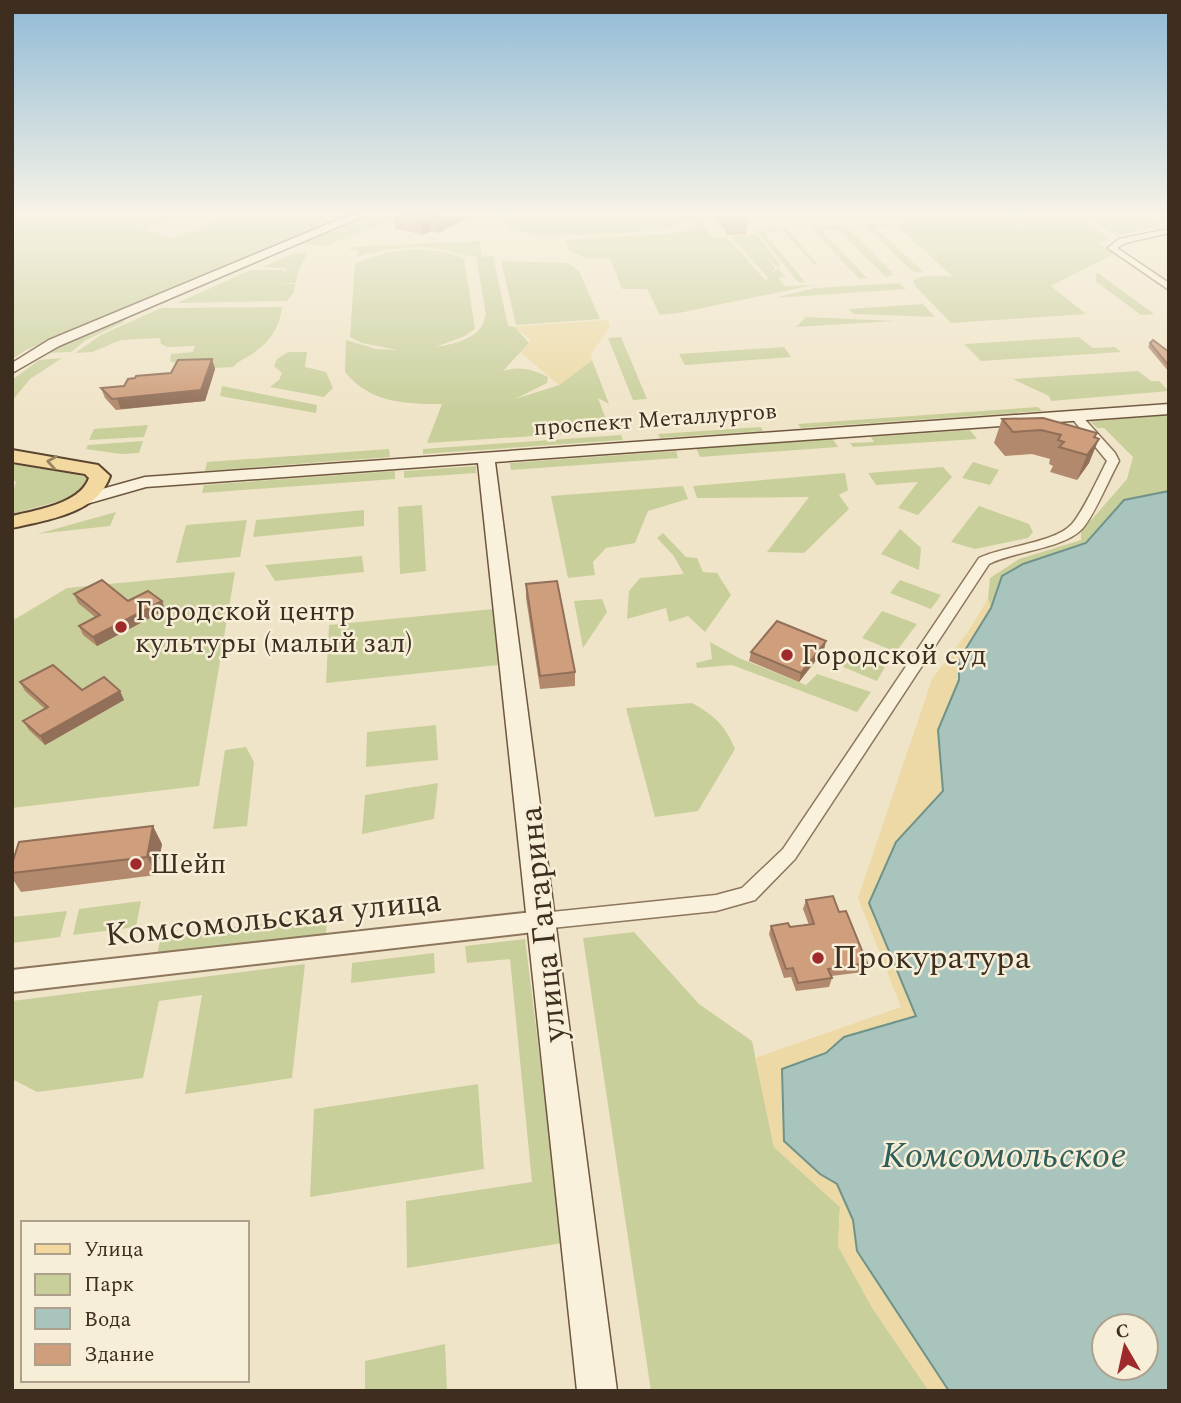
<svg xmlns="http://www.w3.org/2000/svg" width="1181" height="1403" font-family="Spectral,serif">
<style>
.green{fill:#c9cf9b}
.sand{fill:#ecd9a5}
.water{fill:#a9c4bc;stroke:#6f938a;stroke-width:2;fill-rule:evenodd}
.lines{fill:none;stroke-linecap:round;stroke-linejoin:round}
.minor-casing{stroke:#8d765c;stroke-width:3}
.tertiary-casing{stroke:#8d765c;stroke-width:4}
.secondary-casing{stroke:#6f573f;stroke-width:3}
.primary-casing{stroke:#5b4430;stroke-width:4}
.minor{fill:#faf1dc;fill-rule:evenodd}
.tertiary{fill:#faf1dc;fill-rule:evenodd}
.secondary{fill:#faf1dc;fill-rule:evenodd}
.primary{fill:#f3d9a0;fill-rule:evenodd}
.wall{fill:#b2896c}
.shaded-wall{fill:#916f58}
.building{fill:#cf9f7d;stroke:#916f58;stroke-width:2}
.oneway{stroke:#988460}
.poi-dot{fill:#9e2a2b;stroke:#f7eed8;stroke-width:2.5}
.labels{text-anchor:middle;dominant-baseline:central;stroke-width:5;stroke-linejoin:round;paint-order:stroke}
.far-street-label{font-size:23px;fill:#3d2e20;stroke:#f7eed8}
.poi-label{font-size:28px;fill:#3d2e20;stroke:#f7eed8;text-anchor:start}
.near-street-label{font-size:33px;fill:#3d2e20;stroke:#f7eed8}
.near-poi-label{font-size:33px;fill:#3d2e20;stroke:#f7eed8;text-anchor:start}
.near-water-label{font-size:37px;font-style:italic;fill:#2f5d5a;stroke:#f7eed8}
</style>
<rect width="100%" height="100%" fill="#f0e4c8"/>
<path class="green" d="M12 216H159L169 219 143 230 175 238 228 216H349L26 350 12 359Z
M366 216H405L325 246 301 243Z
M513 216H682L683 217V223L660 231 539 237 508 228 506 224Z
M688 216H698L712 237H727L766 281 768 278 731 236 757 235 781 266 776 267 753 238 775 268 771 274 778 268 785 277 778 278 785 286 814 285 679 313 660 315 647 289H622L610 258 588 259 569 250 565 240 677 233 696 228Z
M903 216H1061L1089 222 1111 239 1098 242 1114 254 1051 286 1086 314 951 323 916 287 913 281 922 276H952L896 225 908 220Z
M1112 216C1129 216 1148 216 1161 226L1116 236 1097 223Z
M887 223 890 226 875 227 924 273 912 271 864 224Z
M845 225 894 274 886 277 837 229 821 230 867 278 859 279 811 227Z
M787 228 817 264H813L783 231 765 233 805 282 799 283 756 230Z
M480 241 482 257 493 256 508 326 515 327 529 343 503 371C520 366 532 369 548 377L547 383 515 399 559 385 592 360 609 404 598 398 607 422 622 421 625 430 427 443 442 404C405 404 370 403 345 372L346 340 376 349 398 350 362 343 350 337 355 264C390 247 428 245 464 258L475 329 463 337 435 347C450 345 475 340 483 324 484 321 484 318 486 315L476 256C463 257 447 249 433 248 407 245 382 250 356 257L358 250H350L351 247Z
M297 252 307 254 299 269 296 283H277L295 284 294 292 287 301 177 303 251 270H282L285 272 287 268 262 267Z
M501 261 567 263 579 271 600 319 516 325Z
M1097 272 1154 314 1141 315 1095 281Z
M899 283 906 289 774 298 815 288Z
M923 304 935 317 854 314 848 309Z
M282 307C280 327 270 342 252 354 245 359 239 360 233 367L191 369 170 361 171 354 193 352 195 346 168 347 161 344 160 338 121 340 92 352 75 353 101 335 161 308Z
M124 316V322L86 340 71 352 47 353 61 344Z
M806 317 895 321 796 327Z
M621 337 647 399 633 400 608 338Z
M1079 337 1093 348 1115 347 1121 352 981 361 964 344Z
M784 347 791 357 685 365 679 354Z
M288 352H307L305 367 326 372 333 388 324 397 270 387 279 380 282 373 274 366 277 359Z
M62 358 30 379 12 401V380L39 360Z
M1138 371 1151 381H1159L1169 391 1051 401 1049 396 1013 379Z
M222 386 317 405 316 413 220 396Z
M1038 407 1042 411 801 428 798 424Z
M1169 415V491L1124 500 1086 543 1023 564 1003 576 991 608 988 599 990 578 1019 559 1081 540V528L1093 518 1127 479 1133 457 1104 428H1097L1090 421Z
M148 425 144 437 89 440 94 429Z
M761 427 763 431 660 438 658 434Z
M970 430 977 439 853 447 850 443 874 442 871 437Z
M621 435 623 440 423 454V449Z
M832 438 838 447 700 457 696 448Z
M143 441 139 453 121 454 86 449 88 445Z
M389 449 390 457 205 471 207 462Z
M676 451 678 458 511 470 510 463Z
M973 462 999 470 990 485 962 478Z
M12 464 79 475 88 478V484L74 497 12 514V495L16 482 12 479Z
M476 466V473L404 478V471Z
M943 467 952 477 918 515 898 508 918 482 876 485 868 473Z
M395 471V479L202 493 204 485Z
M845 473 848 490 839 495 849 509 804 553 767 552 809 497 697 498 693 486Z
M683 486 688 499 648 511 635 543 606 548 593 562 595 575 568 578 551 496Z
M422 505 426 571 400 574 398 507Z
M979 506 1029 524 1033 532 1028 538 975 549 951 542Z
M364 510V526L253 537 256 520Z
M116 512 110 526 37 534Z
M247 520 240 557 176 563 186 525Z
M900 529 921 548 919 570 881 554Z
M663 533 686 557 697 558 703 572 717 573 731 595 705 632 688 616 669 622 666 608 627 619 629 591 640 578 684 574 673 555 657 538Z
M362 556 364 572 275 581 265 565Z
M235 572 199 786 12 808V621L67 588Z
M900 580 941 595 931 609 890 593Z
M602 599 607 612 583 648 574 601Z
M493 609 499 665 326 683 329 625Z
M882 611 917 624 896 652 862 638Z
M710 642 739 658 806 685 817 674 871 692 857 712 732 665 697 668 696 663 712 659Z
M852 654 885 667 877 681 843 667Z
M692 703C714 715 725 725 735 749L698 811 655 817 626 708Z
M436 725 438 760 366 767 367 732Z
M246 747 254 762 247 826 213 829 225 750Z
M438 783 434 819 362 834 365 795Z
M141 901 136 927 73 935 79 909Z
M67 911 60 937 12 943V917Z
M327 916 326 934 157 955 161 936Z
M634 932 699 1004 752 1041 774 1147 840 1207 838 1246 873 1309 929 1391H651L583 938Z
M525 939 563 1243 407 1268 406 1201 532 1182 510 959 467 963 465 946Z
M434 953 435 973 351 983 352 963Z
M305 964 292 1078 185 1094 202 995 159 1001 143 1078 37 1092 12 1079V1001Z
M478 1084 484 1169 310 1197 314 1109Z
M445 1344 447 1391H365V1361Z"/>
<path class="sand" d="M608 320 610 327 591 354 592 360 559 385 521 353 531 340 515 327H508Z
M988 599 991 608 959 660V679L938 730 944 791 896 842 869 903 916 1016 844 1037 826 1053 820 1174 837 1184 853 1220 857 1251 949 1391H929L873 1309 838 1246 840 1207 774 1147 755 1058 901 1007 858 898 932 679 967 633Z"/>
<path class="water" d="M1169 491V1391H949L857 1251 853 1220 837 1184 820 1174 784 1141 782 1069 826 1053 844 1037 916 1016 869 903 896 842 943 791 938 730 959 680V660L991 608 1002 576 1023 564 1086 543 1124 500ZM1104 1326H1146V1368H1104Z"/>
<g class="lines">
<g class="minor-casing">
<path id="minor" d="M1169 229V233L1125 243 1117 248 1169 283V290L1108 248 1119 239Z
M1076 413 1080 414 1115 453 1119 461C1109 479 1094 516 1082 529 1063 549 1014 551 989 564L795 859 755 900 716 911 542 929 535 927 532 921 535 915 542 913 716 895 742 888 783 849 979 558C1004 546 1055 543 1072 524 1084 510 1098 478 1107 461L1070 416Z"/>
</g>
<g class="tertiary-casing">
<path id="tertiary" d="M542 911 550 914 554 921 550 928 542 931 12 992V970Z"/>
</g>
<g class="secondary-casing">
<path id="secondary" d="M347 216H363L59 346 12 373V363L49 340Z
M1169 404V414L495 462 617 1391H577L478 463 146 487 83 505 74 500 77 496 145 477Z"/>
</g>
<g class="primary-casing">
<path id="primary" d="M12 450 98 465 110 476C97 514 46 520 12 528V516C36 510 80 504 89 478L85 474 12 462Z"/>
</g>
<use href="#minor" class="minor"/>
<use href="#tertiary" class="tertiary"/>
<use href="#secondary" class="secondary"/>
<use href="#primary" class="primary"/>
</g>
<path class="wall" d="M394 216H472L438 233 431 231 423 235 395 228Z
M714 216H748L746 234 728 235Z
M1150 343 1169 352V372L1148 347Z
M212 359 215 369 205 401 116 410 105 398 101 388 124 386 171 373Z
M1002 419 1095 438 1089 463 1077 480 1050 472 1053 466 1049 464 1050 459 1032 454 1005 456 994 443Z
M526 584 575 672V686L540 689 526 598Z
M74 594 128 601H162L165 610 97 646 83 635 79 626 95 617 78 603Z
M824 650 799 682 749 661 751 652Z
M20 682 82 690 124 700 45 745 29 730 23 721 45 709 25 691Z
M162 844 156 875 21 892 12 878V864Z
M806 900 839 912 867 963 864 972 831 976 832 978 829 987 796 991 791 977 784 978 769 934 771 926 790 927 809 925 803 909Z"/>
<path class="shaded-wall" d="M443 216H472L438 233 437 219Z
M429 218 431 231 423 235 421 221Z
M212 359 215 369 205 401 121 409 117 399Z
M1097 433 1090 451 1099 439 1089 463 1077 480 1094 437Z
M162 601 165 610 97 646 93 637Z
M826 641 824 650 799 682 801 673Z
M120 691 124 700 45 745 40 736Z
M153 826 162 844 156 875 147 857Z"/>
<path class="building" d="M399 216H443L437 219 429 218 421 221Z
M1153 340 1169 352V366L1150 343Z
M212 359 201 390 112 399 101 388 124 386 128 379 135 378 136 376 171 373 178 360Z
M1043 418 1097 433 1094 437 1099 439 1087 455 1059 447 1064 442 1058 440 1061 435 1041 430 1013 432 1002 419Z
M102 580 128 601 148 591 162 601 93 637 79 626 100 615 74 594Z
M557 581 575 672 540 676 526 584Z
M777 621 826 641 801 673 751 652Z
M53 665 82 690 104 677 120 691 40 736 23 721 48 707 20 682Z
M153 826 147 857 12 873V864L19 842Z
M833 896 839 912 846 911 867 963 828 969 832 978 798 983 793 968 786 969 771 926 788 923 790 927 814 924 806 900Z"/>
<defs><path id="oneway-chevron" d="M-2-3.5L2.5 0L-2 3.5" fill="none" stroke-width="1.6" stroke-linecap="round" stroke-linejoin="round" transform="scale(1.75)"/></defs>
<use class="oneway" href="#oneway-chevron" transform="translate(52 462) rotate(-171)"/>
<linearGradient id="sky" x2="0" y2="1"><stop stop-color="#8fbad6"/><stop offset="0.52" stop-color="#f8f3e6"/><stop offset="1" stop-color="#f8f3e6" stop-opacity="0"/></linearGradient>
<rect width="1181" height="412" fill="url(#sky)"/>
<g class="poi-dot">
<circle cx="121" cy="627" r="7"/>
<circle cx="787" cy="655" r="7"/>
<circle cx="136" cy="864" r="7"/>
<circle cx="818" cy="958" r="7"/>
</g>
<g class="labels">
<g class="far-street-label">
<text transform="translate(655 420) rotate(-4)">проспект Металлургов</text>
</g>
<g class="poi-label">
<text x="135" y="611">Городской центр<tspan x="135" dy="32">культуры (малый зал)</tspan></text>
<text x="801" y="655">Городской суд</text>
<text x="150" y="864">Шейп</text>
</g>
<g class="near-street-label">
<text transform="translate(273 918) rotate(-6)">Комсомольская улица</text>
<text transform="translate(543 924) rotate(-96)">улица Гагарина</text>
</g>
<g class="near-poi-label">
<text x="832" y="958">Прокуратура</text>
</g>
<g class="near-water-label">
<text x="1004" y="1156">Комсомольское</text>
</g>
</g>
<rect width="1181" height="1403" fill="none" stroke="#3d2e20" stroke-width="28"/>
<rect x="21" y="1221" width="228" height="161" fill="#f7eed8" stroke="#ada18e" stroke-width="2"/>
<rect x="35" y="1244" width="35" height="10" fill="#f3d9a0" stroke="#ada18e" stroke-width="2"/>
<text x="84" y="1256" font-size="21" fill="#3d2e20">Улица</text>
<rect x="35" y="1274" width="35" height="21" fill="#c9cf9b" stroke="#ada18e" stroke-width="2"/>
<text x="84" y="1291" font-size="21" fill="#3d2e20">Парк</text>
<rect x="35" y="1308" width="35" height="21" fill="#a9c4bc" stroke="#ada18e" stroke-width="2"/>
<text x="84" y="1326" font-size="21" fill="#3d2e20">Вода</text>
<rect x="35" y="1344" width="35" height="21" fill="#cf9f7d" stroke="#ada18e" stroke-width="2"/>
<text x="84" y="1361" font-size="21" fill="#3d2e20">Здание</text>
<g transform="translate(1125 1347) rotate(351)"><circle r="33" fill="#f7eed8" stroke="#ada18e" stroke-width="2"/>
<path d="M0-5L12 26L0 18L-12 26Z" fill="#9e2a2b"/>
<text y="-10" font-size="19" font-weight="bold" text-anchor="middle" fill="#3d2e20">С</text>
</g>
</svg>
